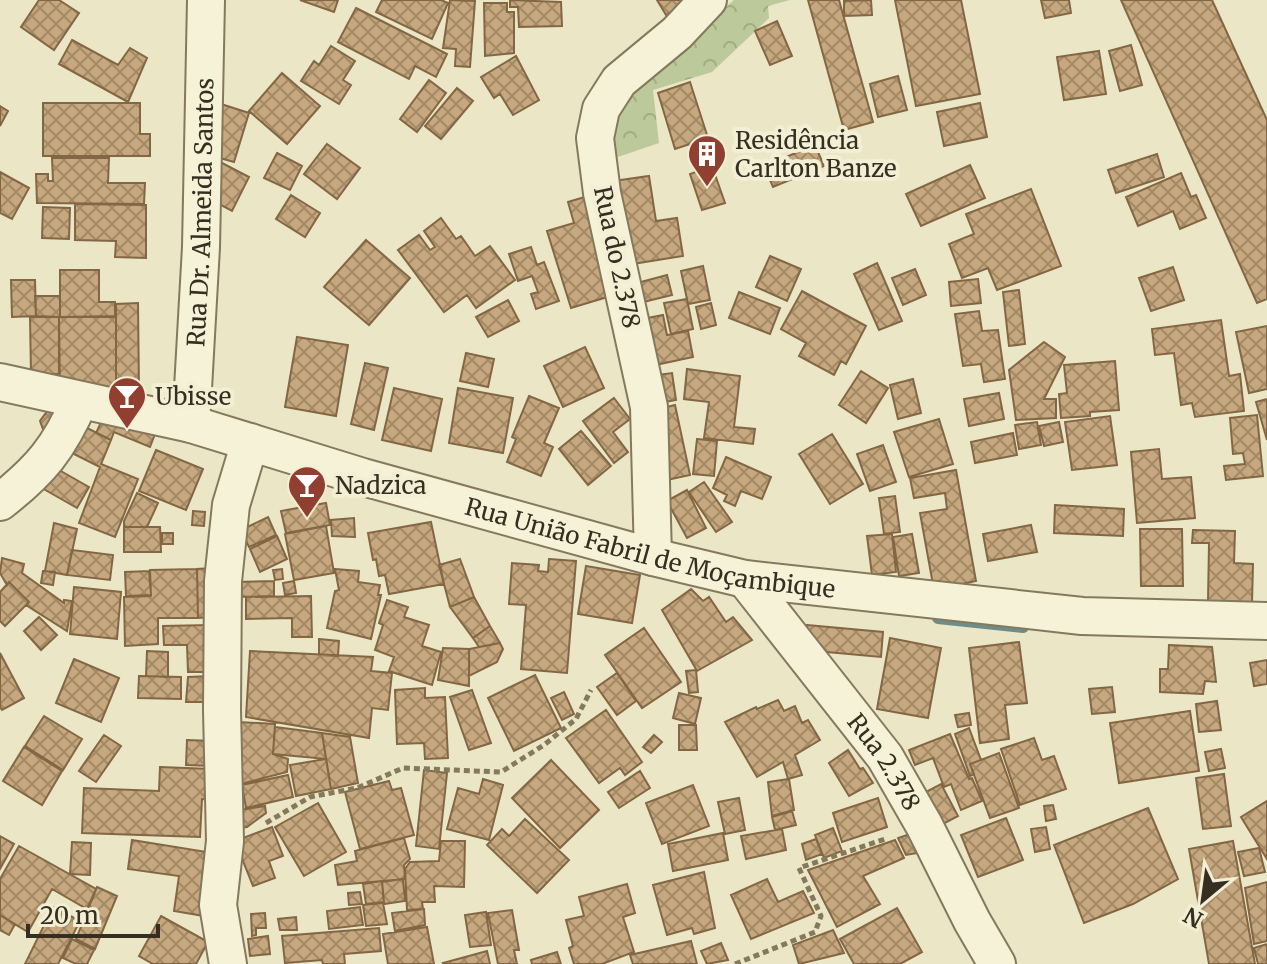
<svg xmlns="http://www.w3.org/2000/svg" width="1267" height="964" font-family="Merriweather,serif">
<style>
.park{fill:url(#park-crowns)}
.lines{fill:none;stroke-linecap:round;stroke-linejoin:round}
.stream{stroke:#6e8d8a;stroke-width:12}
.building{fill:url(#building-cross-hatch);stroke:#836744;stroke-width:2}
.minor-casing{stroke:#85795d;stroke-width:40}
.path{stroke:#85795d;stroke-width:5;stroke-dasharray:6 4;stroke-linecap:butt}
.minor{stroke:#f6f2d8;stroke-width:36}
.labels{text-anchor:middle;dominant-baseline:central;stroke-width:8;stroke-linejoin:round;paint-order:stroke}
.poi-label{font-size:24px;fill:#362e20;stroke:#f3efd5;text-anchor:start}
.street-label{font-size:24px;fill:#362e20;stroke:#f3efd5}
</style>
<defs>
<pattern id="park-crowns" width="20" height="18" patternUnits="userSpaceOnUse" patternTransform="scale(2)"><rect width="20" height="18" fill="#bcc99a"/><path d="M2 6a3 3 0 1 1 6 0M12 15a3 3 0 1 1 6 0" fill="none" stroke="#a2ad84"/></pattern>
<pattern id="building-cross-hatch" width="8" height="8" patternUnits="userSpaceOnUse" patternTransform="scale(2)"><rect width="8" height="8" fill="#c7a87e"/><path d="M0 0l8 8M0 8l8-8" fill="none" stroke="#a28967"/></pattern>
</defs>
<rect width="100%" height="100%" fill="#ebe6c6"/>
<path class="park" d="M734 0H790L768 6 769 18 712 72 653 90 659 143 603 162 604 112Z"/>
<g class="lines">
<path class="stream" d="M938 618 1023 627"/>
</g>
<path class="building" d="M39 0H59L79 13 54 50 21 27Z
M300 0H338L334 12Z
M382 0H441L448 3 432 39 376 12Z
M450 0 475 1 470 67 455 66 456 49 443 48Z
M510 0 561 2 562 26 519 27 518 7H510Z
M657 0H693L666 15Z
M808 0H839L873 122 844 130Z
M871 0 872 15 844 16V1Z
M895 0H961L980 94 916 106Z
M1041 0H1069L1071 13 1045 18Z
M1121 0H1212L1267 120V299L1257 303Z
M484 3H507V12H514V53L485 56Z
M356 8 447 54 436 77 415 66 409 79 338 42Z
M777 21 792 56 770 65 755 31Z
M72 40 118 65 130 48 147 58 128 102 59 64Z
M1131 45 1142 85 1120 91 1109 51Z
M331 46 355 61 343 80 351 85 339 104 301 81 314 61 319 65Z
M1099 51 1106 94 1064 100 1057 57Z
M516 56 539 100 513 115 500 94 494 98 481 77Z
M282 73 320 106 287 144 249 111Z
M898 76 907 110 878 117 870 84Z
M429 80 446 93 417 132 400 119Z
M690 82 708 138 675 149 658 93Z
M457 88 473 101 441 139 425 126Z
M43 103H140V134H150V156H43Z
M980 103 987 137 944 146 937 112Z
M221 104 249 113 234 162 206 154Z
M0 106 8 111 0 126Z
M327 144 360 168 337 199 304 174Z
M815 145 824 166 773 187 764 166Z
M277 153 302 166 290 190 264 178Z
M1157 154 1164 177 1116 193 1108 170Z
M52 158H109L108 183H145L144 204 37 203 36 174H48V181H53Z
M222 163 249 177 232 211 204 196Z
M970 165 985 198 921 226 906 194Z
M712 166 725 203 702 210 690 174Z
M0 172 29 188 12 219 0 213Z
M1181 173 1191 197 1196 195 1206 218 1180 229 1173 211 1138 226 1126 197Z
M649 176 656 221 677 218 683 256 626 265 606 182Z
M1031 189 1061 266 997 290 988 268 962 278 949 244 974 234 966 214Z
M291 195 320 213 305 237 276 219Z
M588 196 614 295 571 308 547 231 574 223 568 202Z
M75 204 146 205V258L115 257 116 241 75 240Z
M43 207 70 208 69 239 42 238Z
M441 218 456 239 461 236 475 256 490 246 515 280 476 308 467 295 444 312 398 250 419 235 430 250 435 247 424 231Z
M366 240 410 278 369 325 324 287Z
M531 247 537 265 544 262 559 301 536 309 531 294 538 292 532 276 518 281 509 254Z
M770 256 801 269 787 301 756 287Z
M877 263 902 321 879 330 854 274Z
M703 266 710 300 688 304 681 271Z
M1173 267 1184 300 1151 311 1139 278Z
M915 269 926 295 903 305 892 278Z
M60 270H99V302H115V317H60Z
M667 275 672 295 631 305 626 286Z
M978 279 981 303 951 306 949 282Z
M11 280H35L36 316 12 317Z
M1019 290 1025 344 1009 346 1003 292Z
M802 291 866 326 846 364 841 361 834 375 799 356 806 343 781 329Z
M739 292 780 308 770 334 729 318Z
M35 296H60V317L36 316Z
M687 299 693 329 671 334 664 303Z
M508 300 519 321 488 337 476 317Z
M138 303 139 390 116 389V304Z
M711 303 716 325 701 329 696 307Z
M979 311 982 331 998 330 1005 379 984 382 981 364 963 366 955 314Z
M663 315 667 335 688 331 693 357 646 367 632 321Z
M116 316V393H60L59 317Z
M30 317H59V374H31Z
M1221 320 1229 376 1240 374 1244 411 1195 417 1192 403 1181 405 1174 353 1155 355 1152 329Z
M1267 326V389L1249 393 1236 332Z
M297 337 348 345 336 416 285 407Z
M1044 342 1065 357 1044 399H1056V418L1016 420 1009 370Z
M585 347 604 388 563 407 544 366Z
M466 353 494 359 488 387 460 381Z
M1115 361 1119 410 1090 412V416L1061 418 1059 394 1067 393 1064 365Z
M365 363 388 368 374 430 351 424Z
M687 369 740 376 734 427 755 429 753 444 704 438 709 402 684 399Z
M861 371 888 388 866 423 839 405Z
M672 373 676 400 654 404 649 376Z
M913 379 921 413 898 419 890 385Z
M394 388 442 399 431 451 382 440Z
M458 388 513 398 503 453 449 443Z
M999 393 1004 419 969 426 964 399Z
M529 396 559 408 544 443 553 447 541 476 507 462 516 439 512 437Z
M614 398 630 419 613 432 628 452 614 463 583 421Z
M1267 399V440L1256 402Z
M675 405 690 475 662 481 647 412Z
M48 410 64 417 49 446 40 421Z
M105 414 157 429 150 447 114 432 111 440 96 433Z
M1257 415 1263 476 1226 480 1224 466 1245 464 1243 453 1233 454 1230 418Z
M1110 416 1117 465 1072 470 1065 422Z
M939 419 953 464 909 477 894 432Z
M1037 422 1041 445 1019 449 1015 425Z
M1059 422 1063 442 1044 446 1039 426Z
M81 425 111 440 101 464 138 479 115 537 79 523 100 467 68 451Z
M581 431 611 466 588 485 559 449Z
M1013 433 1017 455 975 463 971 442Z
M832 434 863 484 830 504 799 454Z
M697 439 717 441 714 476 693 474Z
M883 445 896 482 870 491 857 454Z
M1159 449 1162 479 1191 477 1195 518 1137 523 1131 452Z
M156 450 203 469 186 510 139 491Z
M726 457 771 477 762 499 741 491 735 506 724 501 727 495 713 488Z
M52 466 89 487 77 508 40 487Z
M956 470 976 581 934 590 920 513 947 509 945 493 914 498 910 478Z
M704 482 732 522 716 532 689 492Z
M687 490 706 528 687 538 667 501Z
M137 493 158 503 147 527H124V521Z
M895 496 900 532 884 534 879 498Z
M326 503 330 525 286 533 281 511Z
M1055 505 1124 509 1123 536 1054 533Z
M193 511 205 512 204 526 192 525Z
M268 517 276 535 249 547 241 530Z
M354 518 355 537 332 536 331 520Z
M431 522 444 584 389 594 385 575 379 576 376 559 373 560 368 533Z
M54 523 77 529 67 575 45 571Z
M1031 525 1037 552 988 561 983 534Z
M326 526 334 573 294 580 285 534Z
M124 527H160L161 552H124Z
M1140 529H1182L1183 586H1141Z
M1193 530 1235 531 1234 563 1253 564 1252 603 1208 602 1209 543H1192Z
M162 533H173V544H162Z
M892 534 896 572 872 575 867 536Z
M912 534 919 573 899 576 893 537Z
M277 536 287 559 260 572 250 549Z
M72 550 113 555 110 580 67 575Z
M2 558 24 564 22 573 64 603V600L72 601 67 631 26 605 29 602 9 582 7 585 0 573Z
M460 559 474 597 450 607 439 565Z
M549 559 576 561 567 673 521 669 526 605 509 604 512 563 539 565 538 571 548 572Z
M586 566 640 575 632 623 578 614Z
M213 568 214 617 198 618 197 569Z
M197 569 198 618H158V644L125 646 124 597 151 596 150 570Z
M282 569 283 579 275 580 273 570Z
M335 569 359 571 358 582 380 585 378 595H381L371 639 327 628 335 591 339 590Z
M43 571 55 572 53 585 41 583Z
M149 571 151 595 126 596 125 572Z
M274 581V596L233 597V582Z
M294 581 296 593 285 595 283 583Z
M9 582 29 602 5 626 0 621V592Z
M74 587 121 592 117 639 70 634Z
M691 589 703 601 709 597 726 622 733 617 752 640 697 671 662 610Z
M311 596 312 637H292V618L246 619V597Z
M474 597 490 626 473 638 450 607Z
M387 600 408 607 404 617 429 625 422 646 441 652 432 685 389 671 394 657 375 650 383 625 379 623Z
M39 617 57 635 41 650 24 631Z
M210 625 211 672H188L187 645H164L163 626Z
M807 625 883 632 881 657 805 650Z
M490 626 500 643 479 647 473 638Z
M644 628 681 682 642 708 605 655Z
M890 638 941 648 928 718 877 709Z
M319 639 339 641 338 656 319 655Z
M1019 642 1027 703 1005 705 1009 739 980 743 969 648Z
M500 643 503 649 497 662 469 676V649Z
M1169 645 1212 647 1216 682 1205 681 1203 694 1160 692V669H1168Z
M443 648 469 649V686L438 680Z
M147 651 168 652V677L146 676Z
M250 651 373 657 371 671 392 673 388 710 372 708 369 738 246 717Z
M0 653 24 698 2 710 0 707Z
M74 659 119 678 101 722 56 703Z
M1267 660V684L1254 686 1250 663Z
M696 670 698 692 689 693 686 671Z
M617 673 636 701 617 715 597 687Z
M535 675 561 728 514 751 488 698Z
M139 676 181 677V699L138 698Z
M211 676 209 702H186L188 677Z
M1112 687 1115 712 1092 714 1089 689Z
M425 688V698L445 697 448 758 425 759 424 743 397 744 395 690Z
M472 690 491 743 469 750 450 697Z
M564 692 574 714 562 720 551 698Z
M679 693 701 698 695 724 673 718Z
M778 700 784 711 795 706 802 723 808 720 820 740 795 755 802 775 788 779 783 762 757 777 725 722 756 707 757 709Z
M1217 701 1221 730 1199 732 1196 704Z
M606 710 642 762 625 775 620 768 599 783 566 738Z
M1190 711 1199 771 1119 783 1110 723Z
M969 713 971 725 958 727 955 715Z
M44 716 82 739 63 770 25 746Z
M238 722 275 724 273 754 288 759 287 772 233 786Z
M679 725H696L697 750H679Z
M275 727 322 733 326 759 273 754Z
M969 728 981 760 970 764 974 774 970 776 955 734Z
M322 733 350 737 358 783 331 789Z
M950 734 969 779 972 778 982 801 961 810 951 784 944 787 933 758 915 765 909 750Z
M104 735 121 746 96 782 79 771Z
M654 735 662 742 651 753 643 747Z
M1034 738 1042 760 1054 756 1066 789 1020 805 1001 749Z
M187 740 212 741 211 766 186 765Z
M24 747 62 771 42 805 3 781Z
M1221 749 1225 768 1209 771 1205 752Z
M848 750 860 769 863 768 873 783 849 796 829 763Z
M999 753 1019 808 990 818 970 764Z
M326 759 331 789 296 796 290 765Z
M551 760 599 810 560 848 512 798Z
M160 767 211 769V800L202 799 200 837 82 833 84 788 159 791Z
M424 770 447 773 439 849 416 846Z
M640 771 650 788 619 808 608 792Z
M1224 774 1231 826 1203 829 1196 778Z
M288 775 293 797 246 808 242 785Z
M483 779 503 785 489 840 447 829 458 788 479 794Z
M789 779 794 810 772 816 768 782Z
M389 781 392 790 401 788 414 835 360 849 345 792Z
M941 784 958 816 943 824 926 792Z
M693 785 709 826 662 844 646 803Z
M739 798 745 830 725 834 718 802Z
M878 798 887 827 842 842 833 813Z
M1267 801V859L1241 817Z
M318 803 346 852 304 876 275 827Z
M1053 805 1056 819 1046 821 1044 806Z
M265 806 266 813 247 827 233 829 232 808 247 809Z
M1148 808 1178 879 1133 904 1084 923 1054 845Z
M792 811 796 825 775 830 772 817Z
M1006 818 1023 860 978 877 961 835Z
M525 819 569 860 537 893 487 845 502 829 509 836Z
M272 827 283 856 269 861 275 878 253 886 235 841Z
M1046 827 1050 849 1035 852 1031 829Z
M833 828 842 851 824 858 815 835Z
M782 829 786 850 746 859 741 836Z
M723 833 728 860 673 871 668 844Z
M913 833 923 852 906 855 898 838Z
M0 836 14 844 0 869Z
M404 838 410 859 404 865 405 879 338 885 335 865 357 861 355 851Z
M816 839 822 854 806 860 802 844Z
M132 840 213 853 204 916 174 911 179 876 128 869Z
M895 840 904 858 863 876 880 904 837 927 808 870Z
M441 841H465L464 887 434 886 435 902H422L423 909 407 910 405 869 410 862 439 861Z
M1233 841 1255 964H1209L1189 849Z
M72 842 91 843 90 875 70 874Z
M19 846 96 889 87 909 52 889 28 932 0 915V879Z
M1259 848 1265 872 1244 876 1238 852Z
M704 872 715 928 694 934 692 928 667 935 653 885Z
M403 879 405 901 384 904 382 882Z
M767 879 778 902 803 891 814 913 751 939 731 895Z
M382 881 384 902 366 904 363 884Z
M1267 882V941L1254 944 1245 888Z
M627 884 635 913 623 917 634 952 602 964H574L569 948 573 946 566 920 584 916 579 897Z
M97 887 117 896 95 949 76 939Z
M360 892 362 904 349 905 348 893Z
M383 903 387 924 366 926 363 905Z
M53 907 80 921 58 964H25Z
M360 907 363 925 329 929 327 911Z
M897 908 922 952 900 964H854L840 939Z
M424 909 425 925 395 931 392 913Z
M512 910 519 950H514L517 964H498L488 913Z
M486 912 491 945 470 947 465 915Z
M265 913 266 928H256V935L252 936 251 914Z
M0 915 15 924 9 935 0 930Z
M161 916 208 942 196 964H153L139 956Z
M296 917 297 930H280L278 919Z
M427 927 434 964H388L383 934Z
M379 928 381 951 344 954 345 964H323L322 960 285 963 282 936Z
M833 930 844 953 799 964 793 945Z
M268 936 270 954 250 956 248 939Z
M72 939 94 950 87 964H76L63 958Z
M691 941 697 964H633L630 955Z
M721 943 728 960 707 964 701 951Z
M1267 944V964H1258L1254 948Z
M487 951 490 964H444L443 963Z
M557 952 561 964H532L531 960Z"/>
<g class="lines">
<g class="minor-casing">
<g id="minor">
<path id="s1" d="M0 382 191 424 363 477 653 557 745 579 1082 616 1267 621"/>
<path id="s2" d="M191 424 201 247 206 0"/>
<path d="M0 502C41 470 59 448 80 400"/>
<path d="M653 557 649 407 602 193 595 138 601 109 619 81 677 33 708 0"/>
<path id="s3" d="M745 579 885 757 924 825 972 921 997 964"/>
<path d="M228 964 218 905 225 841 222 710 223 581 231 505 250 442"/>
</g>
</g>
<path class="path" d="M266 823 310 797 357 788 403 768 501 772 544 745 576 719 591 690
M735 964 815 932 821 916 799 868 888 838"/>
<use href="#minor" class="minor"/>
</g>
<defs>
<g id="building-pin" transform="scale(2)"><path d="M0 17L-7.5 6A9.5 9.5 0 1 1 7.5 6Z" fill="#903f31" stroke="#f3efd5"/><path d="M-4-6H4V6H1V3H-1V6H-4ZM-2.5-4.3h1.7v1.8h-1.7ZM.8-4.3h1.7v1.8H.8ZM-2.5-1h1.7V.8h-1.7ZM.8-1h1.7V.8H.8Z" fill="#fff"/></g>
<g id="bar-pin" transform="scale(2)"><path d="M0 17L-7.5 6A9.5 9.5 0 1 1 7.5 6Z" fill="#903f31" stroke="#f3efd5"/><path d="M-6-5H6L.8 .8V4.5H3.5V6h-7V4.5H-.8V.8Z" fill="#fff"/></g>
</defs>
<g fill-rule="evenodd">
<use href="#building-pin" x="707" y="154"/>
<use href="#bar-pin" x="127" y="396"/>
<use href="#bar-pin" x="307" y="485"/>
</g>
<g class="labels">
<g class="poi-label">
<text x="735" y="140">Residência<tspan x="735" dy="28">Carlton Banze</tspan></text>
<text x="155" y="396">Ubisse</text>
<text x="335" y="485">Nadzica</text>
</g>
<g class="street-label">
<text stroke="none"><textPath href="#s2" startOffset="212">Rua Dr. Almeida Santos</textPath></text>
<text transform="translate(617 257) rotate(78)">Rua do 2.378</text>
<text stroke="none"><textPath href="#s1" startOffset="672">Rua União Fabril de Moçambique</textPath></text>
<text stroke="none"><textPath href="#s3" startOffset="230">Rua 2.378</textPath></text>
</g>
</g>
<g transform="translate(1203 900) rotate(209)" stroke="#f3efd5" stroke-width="6" paint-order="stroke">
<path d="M0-6L14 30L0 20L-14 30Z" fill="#362e20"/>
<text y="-12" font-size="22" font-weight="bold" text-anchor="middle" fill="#362e20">N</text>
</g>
<path d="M28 924v12h130v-12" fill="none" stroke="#362e20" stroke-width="4"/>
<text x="40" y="924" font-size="24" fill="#362e20" stroke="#f3efd5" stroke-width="6" paint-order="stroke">20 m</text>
</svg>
